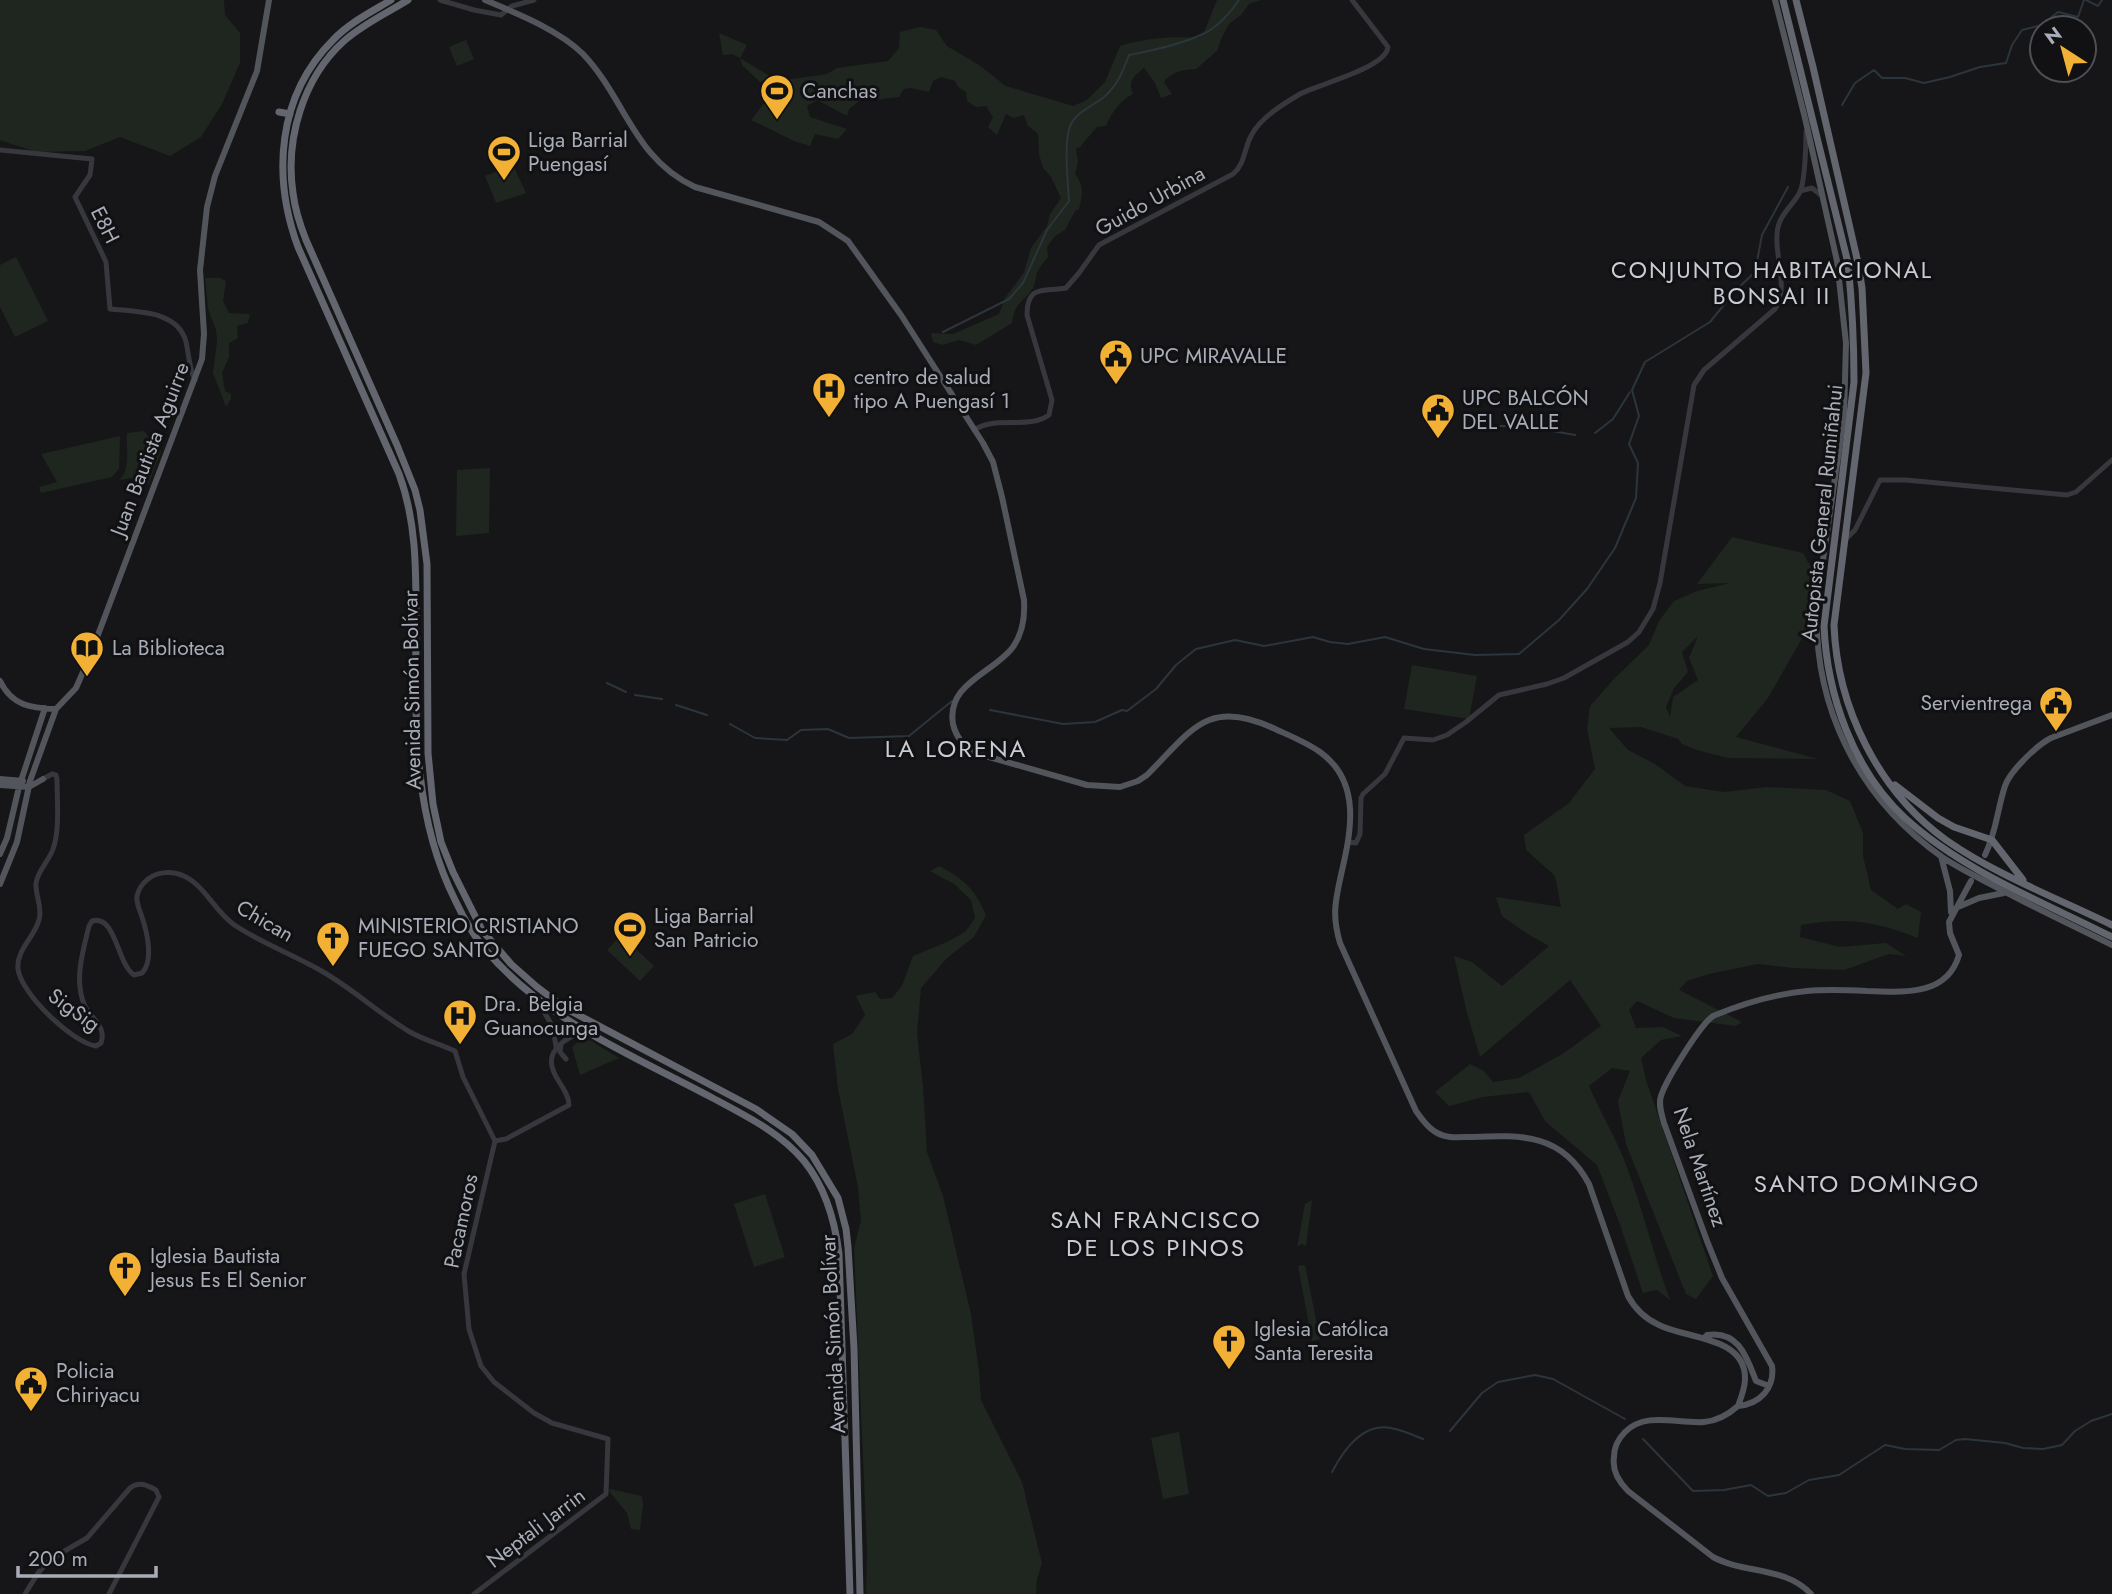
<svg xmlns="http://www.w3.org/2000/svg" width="2112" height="1594" font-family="Jost,sans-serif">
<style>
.green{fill:#1e261f;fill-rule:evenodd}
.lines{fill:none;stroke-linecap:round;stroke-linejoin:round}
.stream{stroke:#2c353c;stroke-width:2}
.minor{stroke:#37383d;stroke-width:5}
.major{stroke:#53555c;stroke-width:6}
.highway{stroke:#63666e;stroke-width:7}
.labels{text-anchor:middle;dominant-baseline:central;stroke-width:6;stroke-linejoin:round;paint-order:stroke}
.poi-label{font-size:21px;fill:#a8adb8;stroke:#111113;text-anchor:start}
.street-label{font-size:21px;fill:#a8adb8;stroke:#111113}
.neighbourhood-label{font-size:23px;letter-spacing:2px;fill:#c9ccd4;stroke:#111113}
.quarter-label{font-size:24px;letter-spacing:2px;fill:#c9ccd4;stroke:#111113}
</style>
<rect width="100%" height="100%" fill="#161618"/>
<path class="green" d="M0 0H224L225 15 240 33V63L222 104 201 137 170 156 120 137 85 151 36 152 0 140Z
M1217 0H1261L1249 4 1241 15 1229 24 1222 37 1217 51 1196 69C1184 69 1171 72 1164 82L1172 94 1161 98 1155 83 1144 68C1135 75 1127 81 1133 94 1121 100 1111 113 1106 126L1097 127 1080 147 1076 148 1078 162 1075 174C1084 186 1083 194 1079 209L1075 211 1065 230 1055 236 1047 247 1048 257C1045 261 1040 266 1038 271 1035 276 1036 283 1033 288 1024 303 1015 300 1012 323L976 345 959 340 943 345 933 342 931 333 953 334 999 314 1005 298 1024 272 1031 248 1047 226 1050 214 1061 198 1051 177 1043 168 1039 154 1038 134 1028 126 1024 115 1014 118 1006 114 997 135 988 127 993 117 986 106 976 107 967 101 966 92 958 87 955 81 941 77 933 81 929 92 911 88 904 89 899 97 875 100 863 98 849 109 847 116 817 100 807 106 810 117 847 129 838 139 815 134 810 146 794 141 751 120 765 102 769 104 778 94 767 81 760 82 742 65 740 58 732 54 723 55 719 33 747 45 740 58 778 81 827 74 837 68 888 61 899 48 900 32 920 27 936 30 947 46 979 65 1006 86 1073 106 1087 100 1105 82 1120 46C1147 38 1171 36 1199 38L1205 30Z
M466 40 474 59 457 66 449 47Z
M513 165 526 193 496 203 485 176Z
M16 257 48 321 15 337 0 307V265Z
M205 278H220L226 281 223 301 229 313 250 314 248 323 237 326 238 338 229 343V357L222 373 225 391 231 394V399L226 407 213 373 217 341 216 330 208 309Z
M144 431 161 452 148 485 131 478 119 480C131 471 126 447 127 433Z
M120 436 119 469 112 477 41 493 39 487 57 482 41 454Z
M490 468 489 533 456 536 457 470Z
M1732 537 1803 553 1817 578 1812 621 1768 698 1736 737 1818 759 1728 758 1700 751 1682 744 1678 739 1641 727 1609 728 1628 750 1655 764 1685 786 1724 792 1767 787 1826 790 1850 801 1863 833V856L1871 890 1898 909 1906 904 1921 912 1918 938C1874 921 1847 917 1801 925L1800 937 1840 947 1886 943 1906 956 1889 954 1844 970 1793 968 1758 964 1709 974 1687 981 1679 990 1742 1022 1736 1026 1674 1018 1637 1001 1629 1010 1636 1028 1663 1027 1682 1036 1661 1040 1641 1058 1646 1080 1713 1276 1696 1299 1686 1294 1626 1144 1618 1101 1630 1071 1612 1068 1589 1086C1601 1114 1618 1141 1628 1170 1644 1213 1654 1257 1670 1300L1657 1290 1643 1293 1619 1222 1597 1165 1545 1121 1529 1092 1483 1097 1449 1106 1435 1092 1470 1064 1484 1071 1493 1082 1519 1078 1564 1053 1601 1026 1570 980 1480 1057 1466 1009 1454 956 1472 962 1502 986 1549 946 1526 933 1502 916 1496 897 1561 907 1555 876 1526 850 1524 835 1569 803 1595 769 1587 729 1590 706 1614 679 1649 645 1659 621 1674 601 1697 591 1730 583 1697 584ZM1698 636 1689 658 1698 680 1673 697 1670 717 1666 707 1674 688 1688 672 1682 652Z
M1412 665 1477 676 1469 719 1404 709Z
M939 866C964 879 975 889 986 915L974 937 947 958 921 988 917 1034 923 1086 927 1152 943 1196 971 1314 979 1371 981 1400 1022 1482 1042 1563 1037 1579 1036 1594H866L867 1550 854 1248 861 1220 858 1187 838 1089 833 1044 852 1034 865 1015 856 996 875 992 880 999 892 998 902 986 913 956 947 942 965 932 975 918 971 900 954 884 930 871Z
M621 935 654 966 640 981 607 950Z
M582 1039H588L619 1058 580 1075 572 1047Z
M765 1194 785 1257 754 1267 734 1204Z
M1312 1200 1306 1246 1302 1244 1297 1247 1305 1204Z
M1305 1265 1320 1339 1312 1341 1298 1266Z
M1179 1432 1189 1494 1163 1499 1151 1438Z
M610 1489 642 1496 643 1505 640 1530 631 1529 627 1513 609 1491Z"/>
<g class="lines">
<path class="stream" d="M2086 0 2098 6 2102 0
M1842 105 1855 83 1874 70 1882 78H1905L1924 83 1950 77 1980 67 2006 63 2012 45 2022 30 2042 25 2058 12 2078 17 2084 0
M943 332 1009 299 1023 283 1047 230 1069 201C1068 182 1063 140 1071 124 1077 112 1094 105 1104 97 1118 85 1123 71 1129 55 1150 51 1184 43 1203 34 1217 28 1231 12 1239 0
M1496 426H1524L1575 435
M1595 433 1613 419 1630 392
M607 683 626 692
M635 695 662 699
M676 705 707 715
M990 710 1063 724 1095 722 1122 710 1127 711 1156 689 1176 665 1196 649 1235 640 1264 646 1313 637 1330 642 1348 644 1385 637 1424 649 1475 655 1519 654 1559 620 1587 589 1615 548 1636 498 1638 463 1629 444 1639 416 1632 390 1645 362 1710 322 1736 290 1755 272 1762 235 1788 187
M730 724 755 738 787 740 801 730 828 729 849 738 909 736 952 701
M1450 1431 1482 1393 1498 1382 1535 1375 1553 1379 1625 1419
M1643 1439 1693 1491 1724 1490 1751 1485 1768 1496 1786 1493 1809 1480 1839 1475 1885 1445 1905 1449 1939 1450 1956 1440 1965 1439 2005 1443 2023 1448 2043 1449 2062 1445 2075 1431 2091 1421 2112 1414
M1332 1472C1343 1451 1363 1422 1391 1428 1402 1430 1413 1435 1423 1439"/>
<path class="minor" d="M440 0 474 10 501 15 512 6 534 0
M0 150 92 159 90 175 75 197 106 262 110 309C136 312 178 310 186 342 189 355 189 368 195 380
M1800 191 1812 188 1822 196
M974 430C996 415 1028 430 1049 415L1052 400 1027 315C1027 284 1044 292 1066 288L1079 273 1099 245 1233 174C1245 164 1244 149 1251 136 1260 118 1283 104 1300 94 1319 84 1386 68 1388 47L1352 0
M1846 539 1855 530 1880 480H1906L2067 495 2076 492 2112 460
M43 779 52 774 56 775 57 779C57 799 60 831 53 849 49 861 38 870 36 883 35 895 43 908 39 920 34 938 16 950 18 969 21 994 73 1043 96 1046L101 1043C107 1025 90 1019 84 1004 74 979 83 951 89 926L92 921C116 914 117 964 134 975L142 973C154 961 147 932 142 917 140 910 136 904 137 896 138 890 143 883 148 879 158 871 173 871 184 876 205 886 214 910 233 924 259 942 290 953 318 969 351 987 378 1013 410 1032 424 1040 440 1044 455 1051L463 1077 495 1141
M1348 842 1356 843 1360 834 1361 798 1363 794 1385 774 1404 738 1433 740 1447 735 1466 722 1499 695 1547 684 1564 678 1628 642 1639 632 1653 609 1660 583 1694 385 1704 370 1775 309C1789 286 1775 259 1777 234 1778 215 1792 207 1800 192 1805 181 1806 145 1806 132
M538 1002 553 1027 556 1047
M561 1044 560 1052 566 1059
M495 1141 506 1139 569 1105C569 1092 557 1082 553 1070 545 1049 569 1036 585 1031
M25 1594 38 1573 46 1564 56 1556 87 1538 130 1488C139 1481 147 1485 156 1490L159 1497 109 1594
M474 1594 606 1494 608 1439 552 1423 534 1413 494 1382 481 1366 469 1329 464 1274 495 1141"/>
<path class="major" d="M485 0C516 13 559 30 583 54 625 98 634 159 695 187L819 222 848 241 901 315 983 443 993 462 1002 497 1024 600C1025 617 1023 633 1013 647 994 673 946 683 953 724 956 737 963 746 975 753L1087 785 1120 787 1138 781 1147 775C1190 732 1207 697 1273 728 1288 735 1306 742 1320 752 1362 782 1351 832 1341 875 1335 902 1332 916 1340 943L1416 1111C1421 1118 1426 1126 1434 1131 1445 1139 1458 1137 1471 1137 1522 1135 1562 1133 1589 1184L1628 1296C1635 1309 1646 1319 1659 1325 1686 1339 1746 1336 1745 1379 1745 1388 1741 1398 1738 1406 1729 1414 1716 1421 1704 1422 1677 1424 1646 1411 1625 1432 1618 1439 1614 1448 1614 1457 1612 1470 1619 1482 1628 1491L1713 1557C1744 1574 1785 1566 1811 1594
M1775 0 1805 118 1837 261 1846 343 1844 416 1817 601C1812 705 1857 797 1942 857 1960 869 1979 878 1998 888 2035 908 2074 926 2112 945
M0 681C12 706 31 708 56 709L76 688 90 656 202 359 204 334 200 270 207 207 215 176 257 71 269 0
M0 779 23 781
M0 785 29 787 43 779
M0 854 7 838 19 787 45 708
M1985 855C1997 830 1997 810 2005 786 2010 771 2037 745 2051 738L2112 715
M1941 856 1950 891 1951 912
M0 884 17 842 30 781 56 709
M1958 907 1979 898 2004 893
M1704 1338 1707 1335C1739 1330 1747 1358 1756 1381L1769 1386
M1738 1406C1760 1404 1775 1388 1772 1366L1722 1278 1707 1241 1664 1123C1662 1115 1658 1105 1661 1096 1666 1080 1700 1025 1713 1016 1742 1004 1776 994 1807 991 1827 989 1848 990 1867 991 1902 992 1947 997 1959 955L1950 933 1949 922 1971 881"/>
<path class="highway" d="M391 0C371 12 349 23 333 40 277 96 272 176 298 247L399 474C416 520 416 567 416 615 416 712 410 810 455 900 463 917 472 934 485 949 543 1019 630 1054 709 1096 742 1114 779 1131 804 1161 825 1187 835 1221 839 1254L850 1594
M408 0C387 13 363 24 344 41 303 78 285 139 293 193 295 209 300 225 306 240L397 445 415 490 420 510 427 564 428 753 433 804 441 842 453 872 482 930 511 964 537 987 565 1008 756 1109 792 1134 812 1155 838 1198 846 1229 848 1247 854 1348 860 1594
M1783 0 1848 263C1852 303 1854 342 1854 382L1824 626C1827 695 1853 770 1905 818 1963 871 2043 902 2112 937
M1796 0 1813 67 1858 263 1862 288 1866 373 1834 625C1837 707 1878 791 1946 840 1996 875 2057 898 2112 925
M279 112 290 114
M1895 785 1938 818 1954 827 1992 840 2023 880"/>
</g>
<defs>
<g id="stadium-pin" transform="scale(1.75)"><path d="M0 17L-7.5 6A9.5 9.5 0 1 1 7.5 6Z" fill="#f2b134" stroke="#111113"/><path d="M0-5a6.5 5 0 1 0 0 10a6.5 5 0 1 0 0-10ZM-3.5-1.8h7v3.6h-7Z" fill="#111"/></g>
<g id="civic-pin" transform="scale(1.75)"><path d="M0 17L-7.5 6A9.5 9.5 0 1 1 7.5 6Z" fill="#f2b134" stroke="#111113"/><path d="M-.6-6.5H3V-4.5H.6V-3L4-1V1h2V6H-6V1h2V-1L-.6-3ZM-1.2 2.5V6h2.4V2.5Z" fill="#111"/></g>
<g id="hospital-pin" transform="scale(1.75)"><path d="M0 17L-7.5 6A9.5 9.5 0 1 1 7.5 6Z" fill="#f2b134" stroke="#111113"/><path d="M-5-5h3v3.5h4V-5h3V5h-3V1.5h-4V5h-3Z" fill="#111"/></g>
<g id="library-pin" transform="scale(1.75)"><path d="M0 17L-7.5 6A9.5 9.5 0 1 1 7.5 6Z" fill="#f2b134" stroke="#111113"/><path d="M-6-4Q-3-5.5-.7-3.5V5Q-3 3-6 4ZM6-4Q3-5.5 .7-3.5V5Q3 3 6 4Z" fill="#111"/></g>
<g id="church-pin" transform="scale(1.75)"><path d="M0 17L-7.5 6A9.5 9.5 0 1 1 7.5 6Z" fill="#f2b134" stroke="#111113"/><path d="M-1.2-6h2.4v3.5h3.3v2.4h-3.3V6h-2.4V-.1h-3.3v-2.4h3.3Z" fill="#111"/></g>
</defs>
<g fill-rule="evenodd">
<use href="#stadium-pin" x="777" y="91"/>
<use href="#stadium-pin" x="504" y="152"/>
<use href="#civic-pin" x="1116" y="356"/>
<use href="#hospital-pin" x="829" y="389"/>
<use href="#civic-pin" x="1438" y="410"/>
<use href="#library-pin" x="87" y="648"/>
<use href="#civic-pin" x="2056" y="703"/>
<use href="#stadium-pin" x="630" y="928"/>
<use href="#church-pin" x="333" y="938"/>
<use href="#hospital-pin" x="460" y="1016"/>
<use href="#church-pin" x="125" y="1268"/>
<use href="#church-pin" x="1229" y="1341"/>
<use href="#civic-pin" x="31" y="1383"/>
</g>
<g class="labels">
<g class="poi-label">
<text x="802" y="91">Canchas</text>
<text x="528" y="140">Liga Barrial<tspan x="528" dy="24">Puengasí</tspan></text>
<text x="1140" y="356">UPC MIRAVALLE</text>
<text x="854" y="377">centro de salud<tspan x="854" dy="24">tipo A Puengasí 1</tspan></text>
<text x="1462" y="398">UPC BALCÓN<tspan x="1462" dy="24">DEL VALLE</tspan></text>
<text x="112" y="648">La Biblioteca</text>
<text x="2032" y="703" text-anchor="end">Servientrega</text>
<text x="654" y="916">Liga Barrial<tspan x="654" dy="24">San Patricio</tspan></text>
<text x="358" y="926">MINISTERIO CRISTIANO<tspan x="358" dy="24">FUEGO SANTO</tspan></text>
<text x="484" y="1004">Dra. Belgia<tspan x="484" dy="24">Guanocunga</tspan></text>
<text x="150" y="1256">Iglesia Bautista<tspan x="150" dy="24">Jesus Es El Senior</tspan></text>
<text x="1254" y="1329">Iglesia Católica<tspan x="1254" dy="24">Santa Teresita</tspan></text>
<text x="56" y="1371">Policia<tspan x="56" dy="24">Chiriyacu</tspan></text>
</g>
<g class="street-label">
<text transform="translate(1150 201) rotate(-29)">Guido Urbina</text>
<text transform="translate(105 225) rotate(63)">E8H</text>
<text transform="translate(150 449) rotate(-69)">Juan Bautista Aguirre</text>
<text transform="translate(1822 513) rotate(-84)">Autopista General Rumiñahui</text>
<text transform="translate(412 690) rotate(-91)">Avenida Simón Bolívar</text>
<text transform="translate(265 921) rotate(30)">Chican</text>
<text transform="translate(74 1010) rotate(36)">SigSig</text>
<text transform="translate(1700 1167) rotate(71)">Nela Martínez</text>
<text transform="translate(461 1221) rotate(-78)">Pacamoros</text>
<text transform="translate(833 1334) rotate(-93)">Avenida Simón Bolívar</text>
<text transform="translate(536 1528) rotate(-37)">Neptali Jarrin</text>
</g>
<g class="neighbourhood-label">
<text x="1772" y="270">CONJUNTO HABITACIONAL<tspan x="1772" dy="26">BONSAI II</tspan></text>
</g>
<g class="quarter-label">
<text x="956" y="748">LA LORENA</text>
<text x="1867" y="1183">SANTO DOMINGO</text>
<text x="1156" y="1219">SAN FRANCISCO<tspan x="1156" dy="28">DE LOS PINOS</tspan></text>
</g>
</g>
<g transform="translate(2063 49) rotate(324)"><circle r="33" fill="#111113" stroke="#4d4f55" stroke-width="2"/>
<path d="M0-5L12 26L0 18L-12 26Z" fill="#f2b134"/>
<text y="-10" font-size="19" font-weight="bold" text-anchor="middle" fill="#a8adb8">N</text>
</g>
<path d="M18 1566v10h138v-10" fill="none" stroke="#a8adb8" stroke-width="3.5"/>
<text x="28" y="1566" font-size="21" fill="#a8adb8" stroke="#111113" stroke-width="5" paint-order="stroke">200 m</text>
</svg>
